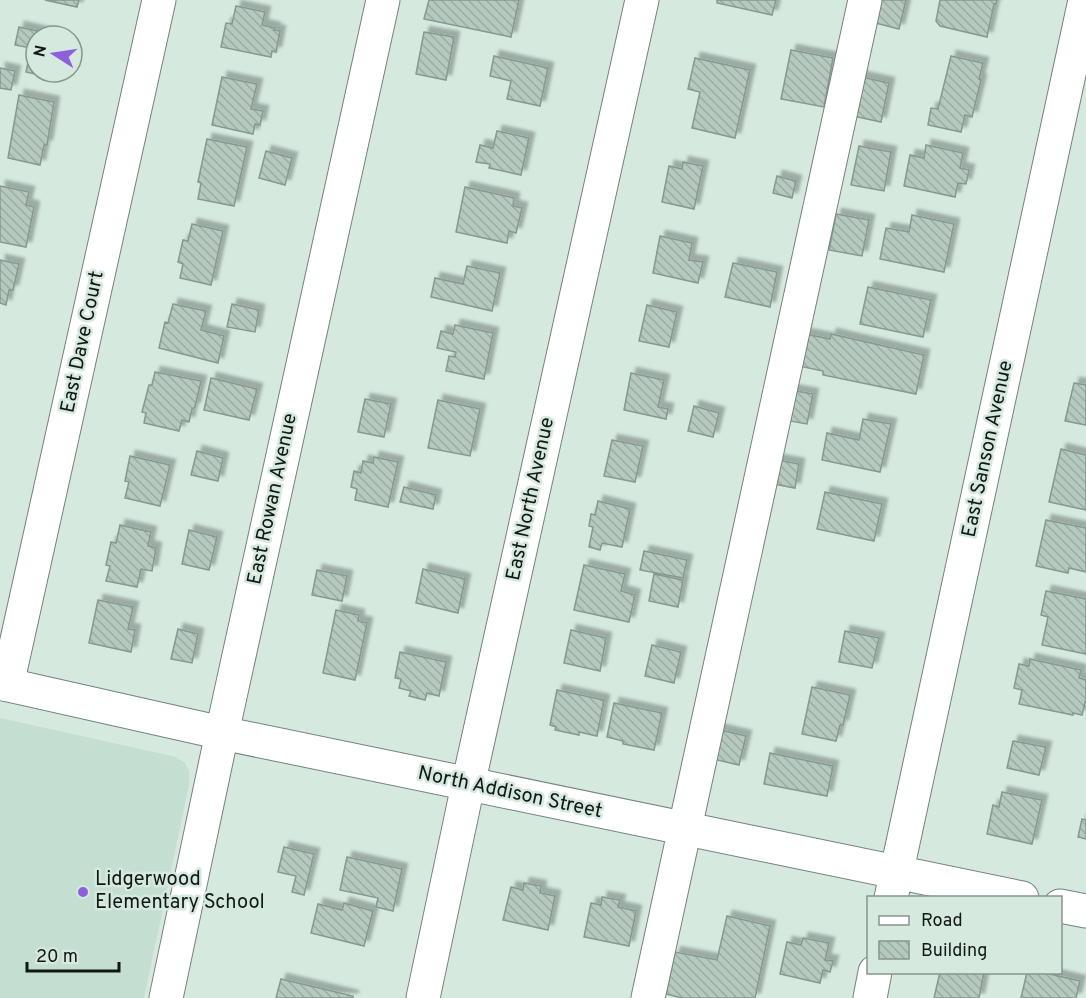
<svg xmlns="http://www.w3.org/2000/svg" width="1086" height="998" font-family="Overpass,sans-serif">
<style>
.built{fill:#c4dfd1}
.building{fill:url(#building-back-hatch);stroke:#87998f;stroke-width:1.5;filter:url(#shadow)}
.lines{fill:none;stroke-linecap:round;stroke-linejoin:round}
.minor-casing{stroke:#73847b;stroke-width:35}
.minor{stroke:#fff;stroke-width:33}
.poi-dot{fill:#8b60da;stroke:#d5e9de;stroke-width:2}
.labels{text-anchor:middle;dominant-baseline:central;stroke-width:5;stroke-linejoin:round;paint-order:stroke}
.street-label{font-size:20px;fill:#111814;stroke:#d5e9de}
.poi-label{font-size:20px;fill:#111814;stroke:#d5e9de;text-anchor:start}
</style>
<defs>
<pattern id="building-back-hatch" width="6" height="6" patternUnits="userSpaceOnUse" patternTransform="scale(1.5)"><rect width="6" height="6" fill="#b6c9bf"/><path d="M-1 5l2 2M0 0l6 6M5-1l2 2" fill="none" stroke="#9baca3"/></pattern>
<filter id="shadow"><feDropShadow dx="5.5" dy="-5.5" stdDeviation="1.5" flood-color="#0004"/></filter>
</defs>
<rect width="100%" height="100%" fill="#d5e9de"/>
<path class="built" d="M0 718 176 757 185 763 189 772V785L144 998H0Z"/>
<path class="building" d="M45 0H79L77 7Z
M429 0H519L511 37 424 19Z
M717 0H776L772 15 717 3Z
M869 0H906L899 29 864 20Z
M940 0H997L996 4H994L987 37 940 26 936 21Z
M236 6 265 12 262 25 275 28 274 30 280 31 276 52 272 51 271 57 221 47 226 23 232 24Z
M19 27 59 36H36V72H60L58 79 26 72 31 48 15 45Z
M424 32 454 37 446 80 416 74Z
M791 50 833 58 824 107 781 99Z
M494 56 548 68 540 106 507 99 511 81 490 76Z
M951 56 983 63 979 79 981 80 972 117 965 115 961 132 928 125 931 108 938 109Z
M695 58 750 70 735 138 692 128 700 92 688 89Z
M0 68 15 71 11 90 0 88Z
M852 75 889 83 881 122 844 114Z
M222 77 257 84 251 109 263 111 260 125 255 124 253 134 212 125Z
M19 95 54 102 47 145H44L40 165 8 158Z
M497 131 529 138 521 175 489 168 490 164 476 162 480 145 493 148Z
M207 139 247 147 234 206 198 199 201 183 198 182Z
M926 145 963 153 960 168 969 170 966 184 958 183 955 197 904 186 910 155 924 158Z
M859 146 891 152 884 191 851 185Z
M266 151 292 158 285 185 259 178Z
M683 162 703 166 694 209 662 202 669 166 682 169Z
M777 176 796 181 792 198 773 193Z
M0 186 29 192 26 205 34 207 26 247 0 242Z
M465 187 514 198 513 206 522 208 516 233 509 231 507 243 456 232Z
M836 214 869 220 862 256 829 250Z
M912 215 954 224 944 272 880 259 886 228 909 232Z
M192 224 223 231 211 285 180 278 183 264 178 262 183 240 188 241Z
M660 236 692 243 689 260 703 262 698 283 653 273Z
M0 260 19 264 13 290H9L6 305 0 303Z
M733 263 777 272 770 307 725 297Z
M467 266 500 273 492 311 431 297 435 278 463 284Z
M868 287 931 300 923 337 860 324Z
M173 304 206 311 201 330 224 336 218 363 159 348 165 322 168 323Z
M232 304 259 310 255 332 227 327Z
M647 305 677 312 669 347 639 341Z
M455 325 493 333 484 379 446 371 449 356 455 357 456 352 437 348 441 331 453 334Z
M805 334 830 339 831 334 924 355 916 394 823 375V371L799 366Z
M155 372 201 381 195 407 192 409 189 422 182 420 179 431 144 423 146 413 142 412 149 385H152Z
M631 373 664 380 658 407 668 409 666 419 624 410Z
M211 378 257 389 249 420 204 410Z
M1074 383 1086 385V425L1065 421Z
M785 389 813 394 807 424 779 419Z
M365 399 391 404 384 437 358 432Z
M438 400 480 409 470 456 428 448Z
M694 406 719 413 713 437 688 431Z
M863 419 891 424 880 472 822 460 827 433 859 440Z
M612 440 643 446 635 482 604 476Z
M1061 449 1086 455V510L1049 502Z
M197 451 223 458 218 481 191 475Z
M130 456 170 465 160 506 125 498 129 482 125 481Z
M374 457 398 462 388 507 355 500 357 489 351 487 354 471 361 473 363 461 373 463Z
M772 459 799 464 795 488 768 483Z
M404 487 436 495 433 509 400 502Z
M825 492 882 504 874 541 817 529Z
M598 501 630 509 622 547 602 543 600 550 589 547 593 527 589 526 591 514 595 515Z
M1046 520 1086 528V572L1069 568 1068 573 1036 566Z
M120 525 151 532 148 546 156 548 152 571 141 569 137 587 106 581 110 566 106 565 111 542 116 543Z
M189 530 217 537 209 570 182 564Z
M644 551 687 560 683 578 640 570Z
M584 565 625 574 621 591 635 595 629 622 574 610Z
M423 569 465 579 458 613 416 603Z
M317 570 347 576 342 601 312 595Z
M654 574 683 580 678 607 649 601Z
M1046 591 1086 599V654L1042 645 1048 617 1041 615Z
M98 600 133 607 128 629 135 630 131 652 89 643Z
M336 610 359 615 358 621 367 623 355 680 323 673Z
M178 629 198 634 192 663 171 659Z
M571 630 606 638 600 671 564 663Z
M845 631 879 638 872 668 839 662Z
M652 645 681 652 674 683 645 676Z
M400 652 446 662 439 696 427 693 425 700 409 696 411 691 399 688 401 679 395 678Z
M1030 659 1081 670 1079 678 1086 680V699L1082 715 1073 713V715L1019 704 1022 690 1014 688 1019 664 1029 666Z
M812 687 850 695 843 725H840L836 741 802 734Z
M557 690 604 700 597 736 579 732V735L555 730 556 727 550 725Z
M614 703 662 713 654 750 623 744V741L607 737Z
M716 729 746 736 739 765 709 758Z
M1013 741 1046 747 1039 775 1007 768Z
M770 753 833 766 827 796 764 784Z
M1002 792 1042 800 1032 844 987 834 993 805 999 807Z
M1082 819 1086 820V839L1078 837Z
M284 847 314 854 304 895 292 892 296 876 278 872Z
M347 857 402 869 393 911 376 907 378 898 340 890Z
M524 883 541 886 540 893 555 896 548 930 503 920 511 887 523 890Z
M602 897 620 900 618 907 636 911 629 946 584 937 591 903 601 905Z
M344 903 373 911 364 946 311 933 318 904 342 910Z
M727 916 770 926 755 998H682L666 994 675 952 717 960Z
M803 938 829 943 825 960 833 961 830 972 823 970 820 983 780 974 787 942 801 945Z
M940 972H984L979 998H934Z
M1027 972H1041L1080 981 1076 998H1021Z
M281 979 353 996V998H276Z"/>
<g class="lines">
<g class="minor-casing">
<path id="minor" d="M0 683 222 733 1022 898
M7 685 159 0
M891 898 1085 0
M1060 906 1086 911
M166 998 222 733 383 0
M423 998 468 785 642 0
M648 998 865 0
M870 998 875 972"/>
</g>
<use href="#minor" class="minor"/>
</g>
<circle class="poi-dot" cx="83" cy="892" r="6"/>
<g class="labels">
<g class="street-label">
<text transform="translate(83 342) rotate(-78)">East Dave Court</text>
<text transform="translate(988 449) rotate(-78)">East Sanson Avenue</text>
<text transform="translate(273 499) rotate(-78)">East Rowan Avenue</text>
<text transform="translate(531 499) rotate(-78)">East North Avenue</text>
<text transform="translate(510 793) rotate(12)">North Addison Street</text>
</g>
<g class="poi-label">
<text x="95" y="880">Lidgerwood<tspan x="95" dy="23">Elementary School</tspan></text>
</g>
</g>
<rect x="867" y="896" width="195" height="78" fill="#d5e9de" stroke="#87958d" stroke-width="1.5"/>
<rect x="879" y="916" width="30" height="9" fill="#ffffff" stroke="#87958d" stroke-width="1.5"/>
<text x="921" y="926" font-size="18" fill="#111814">Road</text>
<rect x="879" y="941" width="30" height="18" fill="url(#building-back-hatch)" stroke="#87958d" stroke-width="1.5"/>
<text x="921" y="956" font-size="18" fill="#111814">Building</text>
<g transform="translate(54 54) rotate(282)"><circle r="28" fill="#d5e9de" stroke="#87958d" stroke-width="1.5"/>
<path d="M0-4.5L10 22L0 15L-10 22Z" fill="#8b60da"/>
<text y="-9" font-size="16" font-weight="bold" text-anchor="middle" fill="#111814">N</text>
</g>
<path d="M27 962v9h92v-9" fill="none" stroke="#111814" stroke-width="3"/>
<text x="36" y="962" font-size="18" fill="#111814" stroke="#d5e9de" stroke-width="4.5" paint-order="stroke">20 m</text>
</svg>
